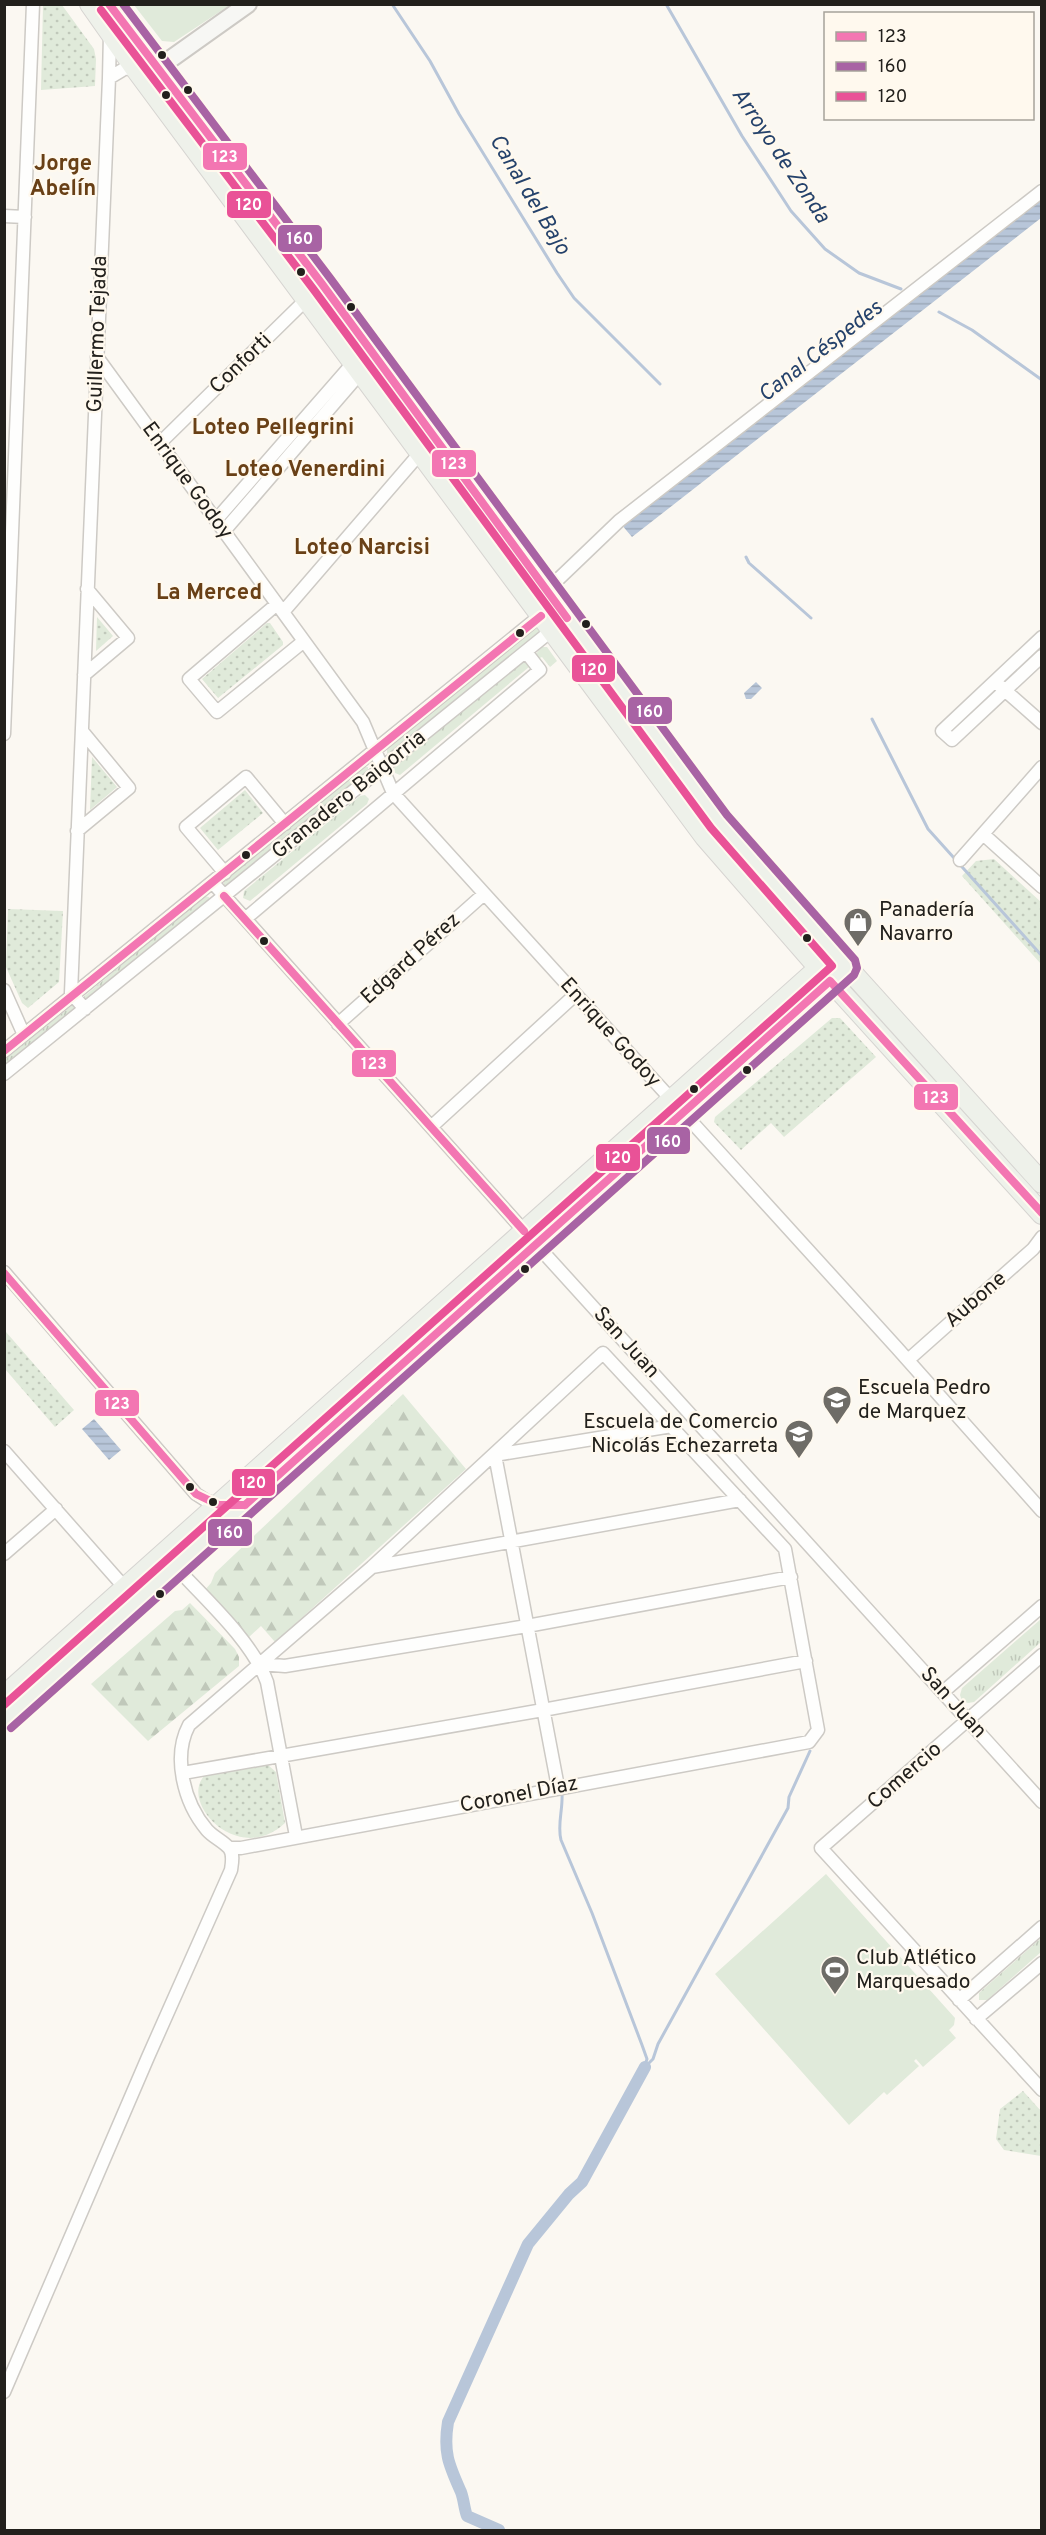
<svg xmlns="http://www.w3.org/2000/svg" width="1046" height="2535" font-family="Overpass,sans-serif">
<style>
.grass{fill:url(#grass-tufts)}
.forest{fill:url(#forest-firs)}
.park{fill:url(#park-dots)}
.pitch{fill:#e0eada}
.water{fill:url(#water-rules)}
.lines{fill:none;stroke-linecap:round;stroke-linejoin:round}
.stream{stroke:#b8c6d9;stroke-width:3}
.canal{stroke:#b8c6d9;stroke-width:12}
.street-casing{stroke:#cdcac5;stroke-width:15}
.secondary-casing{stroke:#cdcac5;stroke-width:20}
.primary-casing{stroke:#d6d4d1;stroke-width:22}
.street{stroke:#fefefd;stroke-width:12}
.secondary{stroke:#f7f7f4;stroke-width:16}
.primary{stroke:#eef1ea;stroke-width:20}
.bus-1-casing{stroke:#fff9ee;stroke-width:12}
.bus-2-casing{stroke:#fff9ee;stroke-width:12}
.bus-3-casing{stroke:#fff9ee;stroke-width:12}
.bus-1{stroke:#f376b2;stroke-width:8}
.bus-2{stroke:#a863a4;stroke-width:8}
.bus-3{stroke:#e95297;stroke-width:8}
.bus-dot{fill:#22201c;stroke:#fff9ee;stroke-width:2}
.labels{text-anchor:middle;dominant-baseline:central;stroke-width:4.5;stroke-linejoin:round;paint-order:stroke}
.street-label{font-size:21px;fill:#22201c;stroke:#fff9ee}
.poi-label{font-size:21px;fill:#22201c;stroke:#fff9ee;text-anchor:start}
.water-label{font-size:22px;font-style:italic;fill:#25426b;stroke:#fff9ee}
.neighbourhood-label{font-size:22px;font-weight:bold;fill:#694016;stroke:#fff9ee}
.line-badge{stroke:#fff9ee;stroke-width:2}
.badge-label{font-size:16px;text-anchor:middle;font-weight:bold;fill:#fff}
</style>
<defs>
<pattern id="grass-tufts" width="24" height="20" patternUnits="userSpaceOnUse" patternTransform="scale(1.5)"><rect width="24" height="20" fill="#e0eada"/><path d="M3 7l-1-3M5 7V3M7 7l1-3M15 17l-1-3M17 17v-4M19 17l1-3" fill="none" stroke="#c0c8ba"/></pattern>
<pattern id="forest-firs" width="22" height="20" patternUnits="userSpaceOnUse" patternTransform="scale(1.5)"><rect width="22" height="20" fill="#e0eada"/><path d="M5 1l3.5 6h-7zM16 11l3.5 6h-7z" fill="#c0c8ba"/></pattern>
<pattern id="park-dots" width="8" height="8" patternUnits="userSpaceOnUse" patternTransform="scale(1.5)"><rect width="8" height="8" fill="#e0eada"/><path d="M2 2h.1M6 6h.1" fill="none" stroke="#c0c8ba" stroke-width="1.8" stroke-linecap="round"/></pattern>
<pattern id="water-rules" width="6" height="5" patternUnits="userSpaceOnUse" patternTransform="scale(1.5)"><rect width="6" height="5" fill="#b8c6d9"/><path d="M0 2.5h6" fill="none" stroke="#9eaaba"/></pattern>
</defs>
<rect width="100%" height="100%" fill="#fbf8f2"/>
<path class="grass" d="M332 312 541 595 537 597 328 315Z
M534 628H538L540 633 390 755 387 753V748Z
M542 647H547L557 661 550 667 542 657 538 659 534 656Z
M526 660 529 667 400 775 395 773 394 766Z
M363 767H368V774L226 887 224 885V880Z
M365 795 369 799 367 804 250 901 243 898 244 891 360 796Z
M204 896 209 897 210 900 87 1002 81 999Z
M848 981 992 1142 990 1143 846 984Z
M75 1003 78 1007 5 1069V1059Z
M1041 1619V1642L974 1702 968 1703 962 1701 960 1695 962 1688Z
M1041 1938V1952L987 2000H979V1993Z"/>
<path class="forest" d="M403 1394 466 1469 275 1642 261 1626 248 1638 204 1591 211 1583 215 1573Z
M190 1603 235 1649 239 1657V1666L148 1741 91 1684 175 1611 182 1610Z"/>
<path class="park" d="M43 5H62L94 49 96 59 95 86 41 90Z
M97 617 113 636 96 651Z
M267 623H270L283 642V645L218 698 202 679Z
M92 757 117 787 90 810Z
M245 790 263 813 218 850 200 828Z
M994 859 1041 902V964L962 876 976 861Z
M8 909 63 911 59 982 28 1008 22 1003 6 967Z
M832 1018H840L876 1057 784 1137 771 1123 741 1150 714 1122 715 1117Z
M6 1332 74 1410 55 1427 5 1369Z
M268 1765 276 1772 285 1823C238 1867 178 1802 205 1775Z
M1023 2091 1041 2111V2156L1004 2150 996 2139 1000 2109Z"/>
<path class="pitch" d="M134 5H230L174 42 162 41Z
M826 1874 955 2018 954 2025 949 2030 956 2038 923 2067 916 2059 914 2061 919 2066 887 2095 884 2092 849 2125 715 1974Z"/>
<path class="water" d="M1041 198V218L632 537 621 524Z
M756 682 762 688 751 699H746L744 693Z
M94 1419 121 1450 109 1460 82 1429Z"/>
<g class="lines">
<path class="stream" d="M392 4 430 61 459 114 557 273 574 298 660 384
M666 4 742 136 791 211 825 249 859 273 901 289
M939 312 972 330 1042 380
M746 557 749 563 811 618
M872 719 928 829 1042 956
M562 1794C563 1810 557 1825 561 1840L592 1913 642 2045 647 2059 645 2065
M645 2067 653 2059 658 2044 788 1808 789 1797 810 1751"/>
<path class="canal" d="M499 2530 467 2516C464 2508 464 2500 461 2492 449 2465 443 2453 448 2422L528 2244 569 2194 582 2182 645 2067"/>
<g class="street-casing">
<path id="street" d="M109 78 110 34
M4 216 25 217
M97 357 363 722 393 793 897 1348 1042 1511
M160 443 322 284
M216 520 354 362
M224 531 361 372
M547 590 619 521 1042 191
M277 604 189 679 217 712 304 641
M283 612 421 452
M1042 637 942 731 952 740 1042 656
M84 675 128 638 87 589
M1000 686 1042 723
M4 734 33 4
M77 831 129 788 82 731
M983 834 1042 887
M960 860 1042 767
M225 873 186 827 246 777 285 824
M213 883 524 1231 1042 1802
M245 919 540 670 526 652
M4 990 24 1035
M85 1009 71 993 109 78 124 69 135 68
M338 1024 484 894
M4 1051 556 603
M4 1074 567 618
M431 1127 575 995
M4 1272 196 1494 207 1501 223 1506
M908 1360 1033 1249 1042 1237
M4 1451 125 1588
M4 1554 56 1509
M172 1563C202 1596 252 1640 267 1682L296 1836
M372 1567 740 1500
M1042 1655 821 1848 1042 2090
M260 1664 285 1666 527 1626 791 1577
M943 1692 1042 1606
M183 1773 543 1710 806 1661
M558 1787 495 1455 672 1426
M959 2000 1042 1927
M976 2019 1042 1963
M4 2392 148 2057 231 1870C232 1863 234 1854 229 1848 223 1841 213 1837 207 1830 184 1803 172 1757 189 1725L372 1567 603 1353 785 1549 818 1730 809 1742 241 1848H229"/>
</g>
<g class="secondary-casing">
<path id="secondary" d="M146 68H158L248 4"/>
</g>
<g class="primary-casing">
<path id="primary" d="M90 4 135 68 705 837 819 968 1042 1214
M109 4 322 284 735 843 1042 1183
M4 1696 828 960
M4 1720 839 974"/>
</g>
<use href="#street" class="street"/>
<use href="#secondary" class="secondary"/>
<use href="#primary" class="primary"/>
<g class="bus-1-casing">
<path id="bus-1" d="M109 4 322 284 567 618
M224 896 524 1231
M830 981 1042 1213
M4 1051 541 616
M4 1273 196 1494 219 1505H245
M245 1505 830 981"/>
</g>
<g class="bus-2-casing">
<path id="bus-2" d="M11 1728 854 975 857 968 855 960 727 815 330 278 123 4"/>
</g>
<g class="bus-3-casing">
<path id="bus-3" d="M4 1705 832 966 711 828 314 290 101 10"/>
</g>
<use href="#bus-1" class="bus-1"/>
<use href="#bus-2" class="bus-2"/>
<use href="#bus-3" class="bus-3"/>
</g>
<defs>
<g id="shop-pin" transform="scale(1.5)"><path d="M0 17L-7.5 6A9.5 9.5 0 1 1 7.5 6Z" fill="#6e6c67" stroke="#fff9ee"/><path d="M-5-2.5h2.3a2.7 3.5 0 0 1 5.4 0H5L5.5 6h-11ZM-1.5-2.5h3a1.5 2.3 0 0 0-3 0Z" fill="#fff"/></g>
<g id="school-pin" transform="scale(1.5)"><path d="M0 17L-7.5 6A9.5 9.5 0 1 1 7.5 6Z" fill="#6e6c67" stroke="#fff9ee"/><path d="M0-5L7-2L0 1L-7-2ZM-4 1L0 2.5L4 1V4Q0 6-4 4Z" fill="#fff"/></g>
<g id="stadium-pin" transform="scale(1.5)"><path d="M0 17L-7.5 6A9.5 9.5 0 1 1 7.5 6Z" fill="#6e6c67" stroke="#fff9ee"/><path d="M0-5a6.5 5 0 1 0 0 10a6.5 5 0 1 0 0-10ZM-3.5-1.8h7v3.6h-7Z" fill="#fff"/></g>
</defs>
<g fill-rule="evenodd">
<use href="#shop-pin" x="858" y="922"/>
<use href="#school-pin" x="837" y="1400"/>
<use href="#school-pin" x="799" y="1434"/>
<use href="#stadium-pin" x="835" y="1970"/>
</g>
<g class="bus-dot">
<circle cx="162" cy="55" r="5"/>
<circle cx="188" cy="90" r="5"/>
<circle cx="166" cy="95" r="5"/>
<circle cx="301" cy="272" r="5"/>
<circle cx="351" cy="307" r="5"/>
<circle cx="586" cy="624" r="5"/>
<circle cx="520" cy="633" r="5"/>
<circle cx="246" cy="855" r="5"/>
<circle cx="807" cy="938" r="5"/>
<circle cx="264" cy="941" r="5"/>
<circle cx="747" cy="1070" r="5"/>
<circle cx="694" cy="1089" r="5"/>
<circle cx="525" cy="1269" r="5"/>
<circle cx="190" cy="1487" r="5"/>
<circle cx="213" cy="1502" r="5"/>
<circle cx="160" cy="1594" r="5"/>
</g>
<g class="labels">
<g class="street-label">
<text transform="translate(98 334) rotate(-88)">Guillermo Tejada</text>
<text transform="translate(241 364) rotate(-44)">Conforti</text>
<text transform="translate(187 481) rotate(54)">Enrique Godoy</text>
<text transform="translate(349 795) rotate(-39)">Granadero Baigorria</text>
<text transform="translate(411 959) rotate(-42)">Edgard Pérez</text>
<text transform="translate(610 1033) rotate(48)">Enrique Godoy</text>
<text transform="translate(976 1300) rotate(-41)">Aubone</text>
<text transform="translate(626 1343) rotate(48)">San Juan</text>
<text transform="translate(953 1703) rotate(48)">San Juan</text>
<text transform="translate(905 1776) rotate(-41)">Comercio</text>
<text transform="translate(519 1795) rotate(-11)">Coronel Díaz</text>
</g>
<g class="poi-label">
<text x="879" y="910">Panadería<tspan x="879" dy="24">Navarro</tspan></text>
<text x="858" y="1388">Escuela Pedro<tspan x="858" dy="24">de Marquez</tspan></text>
<text x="778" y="1422" text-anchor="end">Escuela de Comercio<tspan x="778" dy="24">Nicolás Echezarreta</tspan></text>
<text x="856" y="1958">Club Atlético<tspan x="856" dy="24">Marquesado</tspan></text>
</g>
<g class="water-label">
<text transform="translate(780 156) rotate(56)">Arroyo de Zonda</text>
<text transform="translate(529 195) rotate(59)">Canal del Bajo</text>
<text transform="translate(821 352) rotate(-38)">Canal Céspedes</text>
</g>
<g class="neighbourhood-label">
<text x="63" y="164">Jorge<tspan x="63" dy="25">Abelín</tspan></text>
<text x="273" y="428">Loteo Pellegrini</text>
<text x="305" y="470">Loteo Venerdini</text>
<text x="362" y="548">Loteo Narcisi</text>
<text x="209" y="593">La Merced</text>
</g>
</g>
<g class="line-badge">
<rect x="202" y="142" width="46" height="29" rx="6" fill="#f376b2"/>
<rect x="226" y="190" width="46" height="29" rx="6" fill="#e95297"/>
<rect x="277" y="224" width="46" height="29" rx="6" fill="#a863a4"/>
<rect x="431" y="449" width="46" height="29" rx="6" fill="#f376b2"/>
<rect x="571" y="654" width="45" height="29" rx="6" fill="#e95297"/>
<rect x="627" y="696" width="46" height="29" rx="6" fill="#a863a4"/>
<rect x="351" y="1049" width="46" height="29" rx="6" fill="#f376b2"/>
<rect x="913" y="1083" width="46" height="28" rx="6" fill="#f376b2"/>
<rect x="646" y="1126" width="45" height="29" rx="6" fill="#a863a4"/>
<rect x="595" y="1143" width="46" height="29" rx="6" fill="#e95297"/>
<rect x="94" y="1389" width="46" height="28" rx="6" fill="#f376b2"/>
<rect x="231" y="1468" width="45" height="29" rx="6" fill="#e95297"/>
<rect x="207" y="1518" width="46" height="29" rx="6" fill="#a863a4"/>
</g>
<g class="badge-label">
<text x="225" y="162">123</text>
<text x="249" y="210">120</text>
<text x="300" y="244">160</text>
<text x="454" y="469">123</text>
<text x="594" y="675">120</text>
<text x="650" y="717">160</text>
<text x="374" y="1069">123</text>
<text x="936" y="1103">123</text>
<text x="668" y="1147">160</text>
<text x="618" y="1163">120</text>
<text x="117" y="1409">123</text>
<text x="253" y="1488">120</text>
<text x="230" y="1538">160</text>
</g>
<rect width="1046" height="2535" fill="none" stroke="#22201c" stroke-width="12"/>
<rect x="824" y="12" width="210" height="108" fill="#fff9ee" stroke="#a7a29a" stroke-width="1.5"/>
<rect x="836" y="32" width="30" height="9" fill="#f376b2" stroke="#a7a29a" stroke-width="1.5"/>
<text x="878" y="42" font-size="18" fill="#22201c">123</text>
<rect x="836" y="62" width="30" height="9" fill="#a863a4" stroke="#a7a29a" stroke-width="1.5"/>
<text x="878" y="72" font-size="18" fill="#22201c">160</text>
<rect x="836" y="92" width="30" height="9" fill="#e95297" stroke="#a7a29a" stroke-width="1.5"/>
<text x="878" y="102" font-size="18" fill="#22201c">120</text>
</svg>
